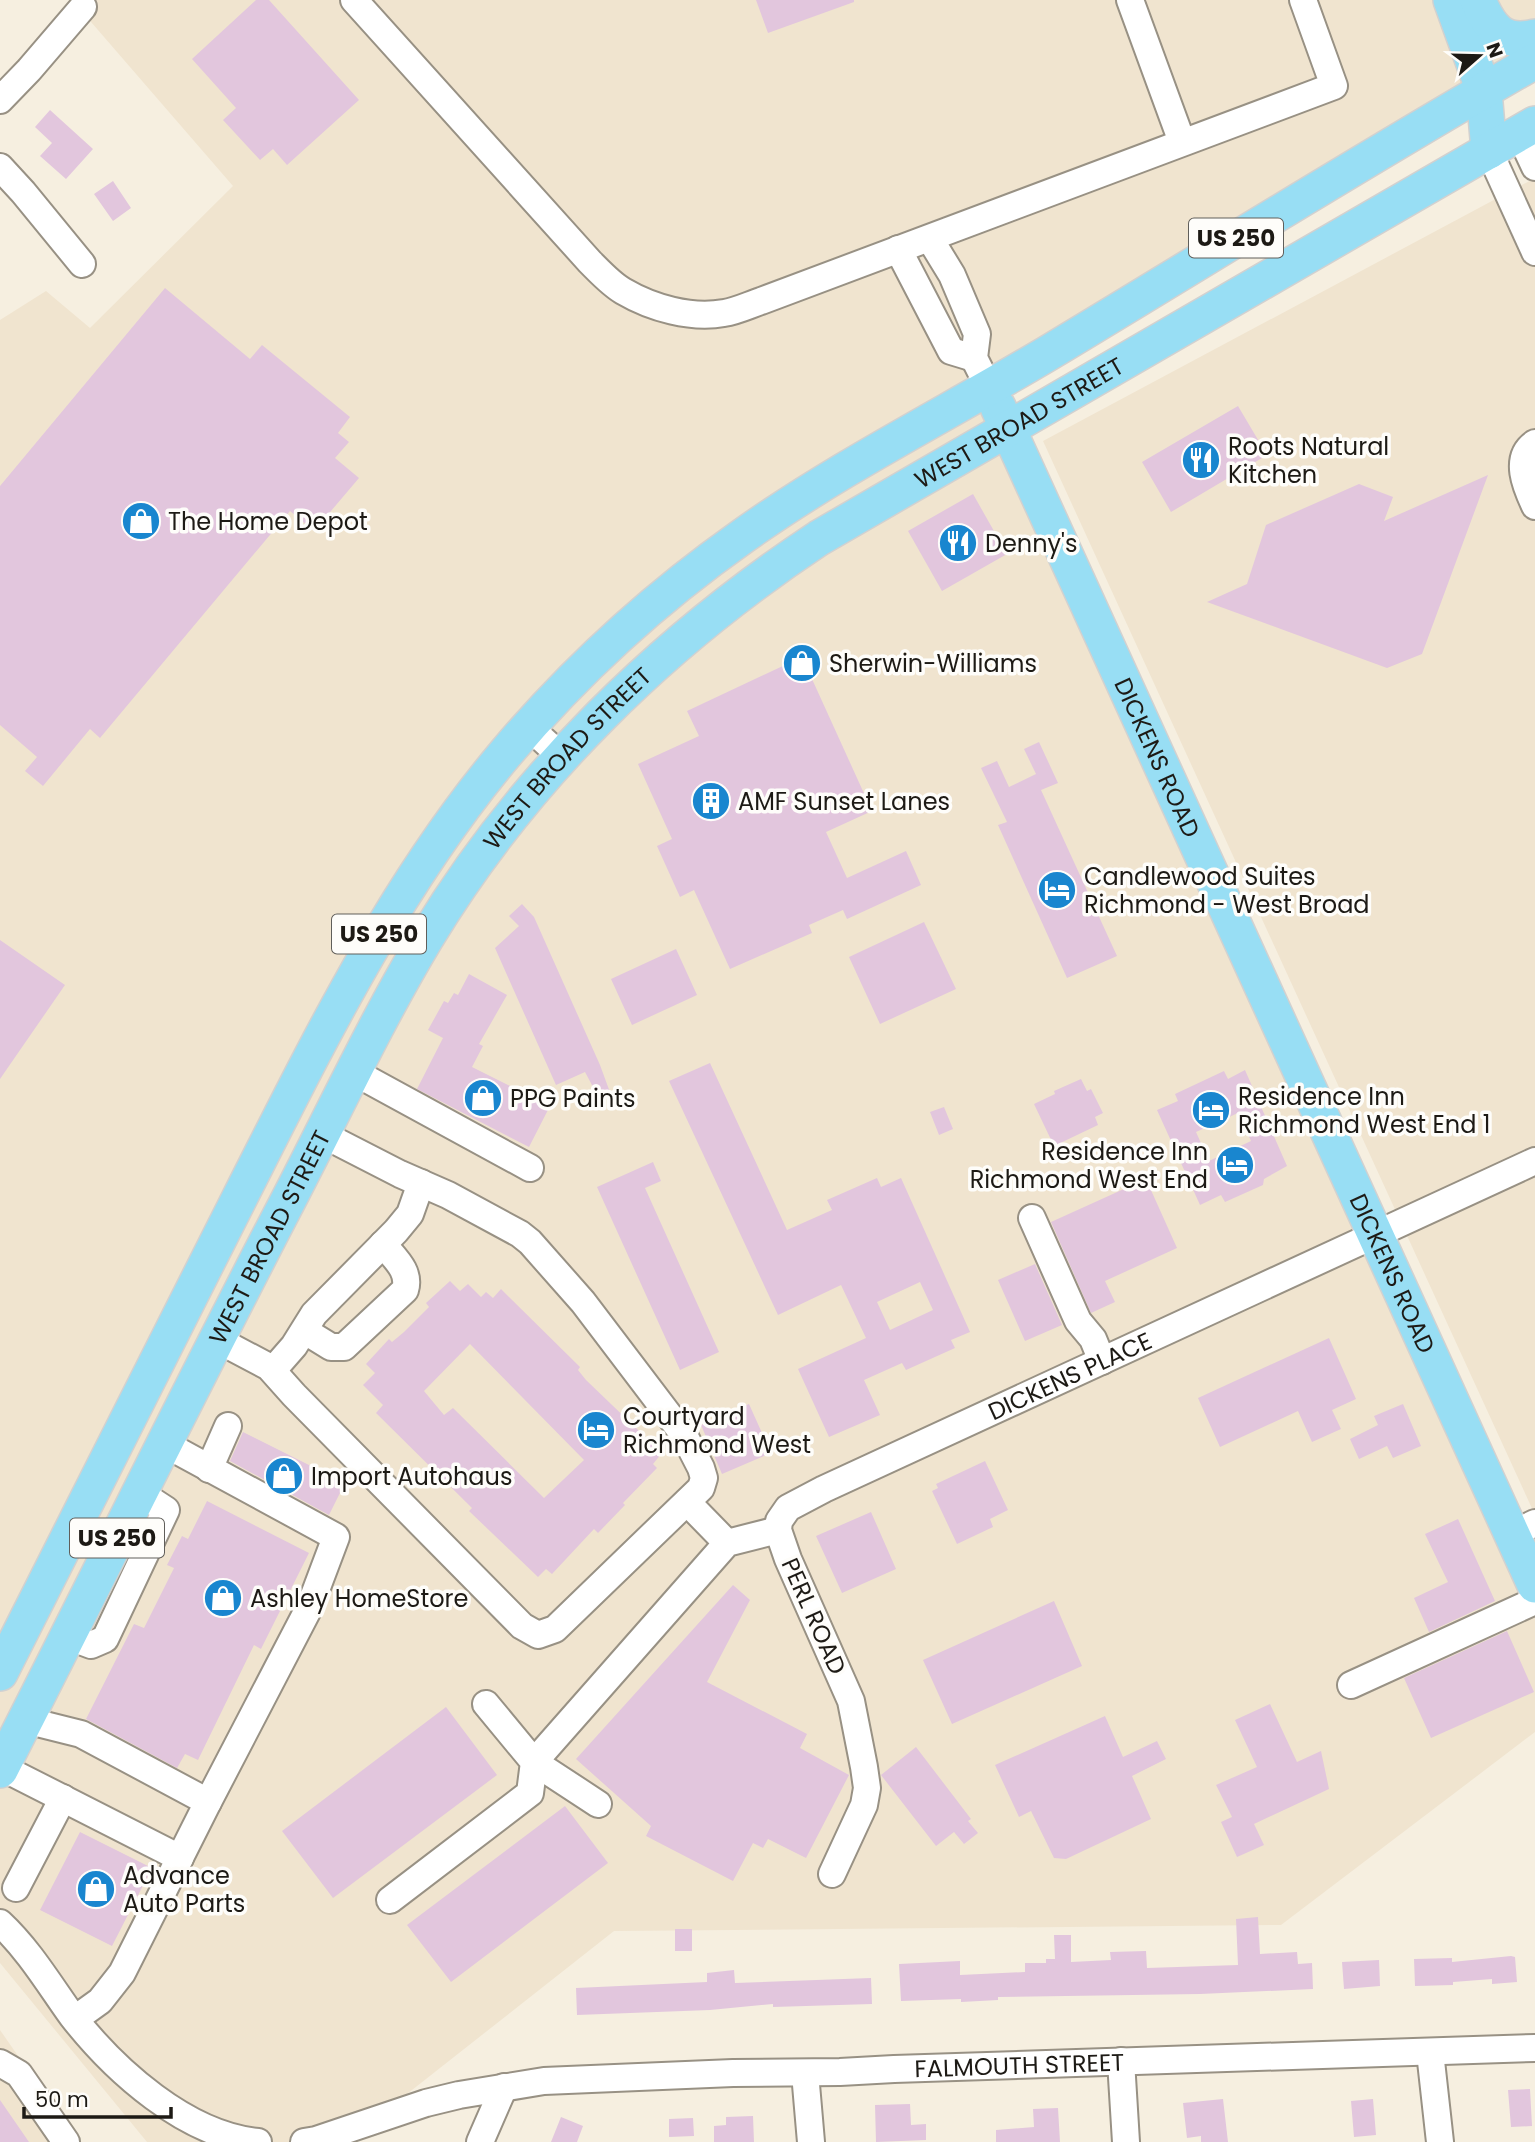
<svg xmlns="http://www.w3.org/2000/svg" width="1535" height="2142" font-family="Poppins,sans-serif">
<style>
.built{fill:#f0e4cf}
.building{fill:#e2c6dd;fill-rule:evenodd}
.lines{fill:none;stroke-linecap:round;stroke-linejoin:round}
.minor-casing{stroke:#989184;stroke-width:30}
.major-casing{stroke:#d2d1d0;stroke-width:38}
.minor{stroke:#fff;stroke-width:26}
.major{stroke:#98def4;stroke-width:35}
.labels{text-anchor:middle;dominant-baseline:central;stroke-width:7;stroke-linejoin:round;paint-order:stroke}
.shield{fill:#fefdfa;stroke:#605e5a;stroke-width:2}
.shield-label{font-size:23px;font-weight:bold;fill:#1d1a15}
.street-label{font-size:24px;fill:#1d1a15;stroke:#fefdfa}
.poi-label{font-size:24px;fill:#1d1a15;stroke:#fefdfa;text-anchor:start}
</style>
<rect width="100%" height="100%" fill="#f6efe0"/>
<path class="built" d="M72 0H1535V62L980 391 1535 1587V1732L1281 1925 614 1931 346 2142H147L0 1963V320L46 291 90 328 233 186Z
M1535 178V1515L1043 441Z
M0 2030 78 2142H0Z"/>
<path class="building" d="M256 0H269L359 100 287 165 273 149 260 160 223 120 236 108 192 59Z
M756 0H854V2L768 33Z
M50 110 93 149 66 179 40 156 52 143 35 127Z
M113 181 131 208 113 221 94 194Z
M165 288 250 359 262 345 350 417 338 433 349 442 335 458 359 478 314 531 290 511 100 738 90 729 43 786 25 771 37 757 0 725V486Z
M1238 406 1267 455 1171 512 1142 462Z
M1488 475 1422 654 1387 668 1207 602 1247 584 1266 525 1359 484 1393 497 1384 521Z
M973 494 1007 554 942 591 908 531Z
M802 657 872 811 826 832 847 878 906 851 921 885 847 919 843 910 809 925 812 933 730 969 694 890 680 897 657 846 672 839 638 764 699 736 687 711Z
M1039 742 1058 783 1041 790 1117 956 1067 978 998 825 1007 822 981 768 997 761 1009 787 1036 774 1024 749Z
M522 904 534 917 600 1065 611 1095 600 1100 585 1072 556 1085 495 948 519 926 509 916Z
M924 922 956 989 880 1024 849 957Z
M0 940 65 985 0 1079Z
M676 949 697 995 632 1025 611 979Z
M469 974 507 995 479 1044 483 1046 472 1067 550 1106 529 1147 417 1089 443 1038 428 1030 444 1001 448 1003 454 993 458 995Z
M710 1063 787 1230 832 1210 827 1200 877 1178 881 1187 901 1178 970 1332 951 1340 955 1348 906 1370 902 1363 864 1380 880 1415 829 1437 798 1369 866 1338 841 1285 778 1315 669 1081ZM920 1282 933 1310 890 1330 877 1302Z
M1245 1070 1287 1166 1264 1179 1263 1185 1225 1202 1221 1195 1200 1205 1157 1110 1178 1101 1175 1094 1224 1071 1228 1079ZM1238 1113 1251 1141 1209 1161 1196 1132Z
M1081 1079 1087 1091 1091 1089 1103 1113 1095 1117 1098 1125 1054 1146 1034 1104 1055 1094 1054 1091Z
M944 1107 953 1129 939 1135 930 1112Z
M653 1162 661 1181 645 1188 719 1352 680 1370 597 1187Z
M1146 1179 1177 1248 1105 1281 1115 1302 1091 1313 1051 1222Z
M1035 1264 1062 1325 1025 1341 998 1280Z
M450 1281 460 1291 468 1284 481 1297 486 1292 493 1298 501 1289 580 1367 578 1370 586 1380 662 1453 653 1464 657 1468 623 1503 625 1505 598 1533 594 1529 552 1574 546 1569 538 1577 469 1511 472 1508 376 1413 383 1405 363 1385 375 1373 366 1364 389 1339 392 1342 404 1332 429 1307 426 1303ZM470 1344 584 1460 544 1498 453 1408 444 1415 424 1391Z
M1329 1338 1356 1399 1332 1410 1341 1429 1312 1442 1298 1411 1220 1447 1198 1398Z
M749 1404 771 1453 722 1474 701 1425Z
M1403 1404 1421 1446 1393 1458 1387 1446 1359 1459 1350 1439 1378 1425 1374 1416Z
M243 1432 345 1483 329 1515 230 1461Z
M985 1461 1008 1510 990 1519 993 1527 957 1544 932 1491 938 1488 936 1484Z
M207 1501 309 1553 261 1649 254 1645 198 1760 185 1754 177 1768 86 1719 134 1624 144 1628 174 1568 167 1565 182 1536 188 1539Z
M871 1512 896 1569 842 1593 816 1536Z
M1458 1519 1495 1601 1429 1632 1414 1598 1448 1582 1425 1534Z
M733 1585 750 1600 707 1682 807 1734 800 1748 849 1775 806 1858 768 1839 763 1848 753 1843 733 1881 646 1836 651 1826 576 1759Z
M1054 1601 1082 1666 952 1724 923 1660Z
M1507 1631 1534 1692 1431 1738 1404 1678Z
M1270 1704 1297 1762 1321 1751 1329 1789 1254 1824 1264 1845 1237 1857 1221 1822 1232 1817 1216 1785 1257 1767 1235 1720Z
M446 1707 497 1775 333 1898 282 1831Z
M1105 1716 1123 1757 1157 1741 1166 1759 1132 1776 1151 1819 1066 1859 1054 1858 1031 1811 1019 1817 995 1765Z
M916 1747 971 1819 968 1821 978 1833 964 1844 954 1832 936 1846 881 1775Z
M565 1806 608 1863 451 1982 407 1925Z
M80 1832 152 1868 112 1946 40 1910Z
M1258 1917 1260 1954 1297 1952 1298 1964 1312 1963 1313 1989 1200 1994 998 1997V2000L961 2002V1999L901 2001 899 1964 960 1961V1975L1025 1972V1963H1046V1959H1055L1054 1935H1071V1962L1111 1960 1110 1952 1146 1951 1147 1968 1238 1965 1236 1919Z
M675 1929H692V1951H675Z
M1511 1956 1515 1957 1517 1982 1492 1984V1979L1453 1982V1985L1415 1986 1414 1959 1452 1958V1962Z
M1379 1960 1380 1986 1344 1989 1342 1962Z
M734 1970 735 1983 871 1978 872 2004 773 2007V2004L710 2010 577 2015 576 1988 707 1982V1973Z
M1530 2089 1532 2126 1511 2127 1508 2090Z
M1223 2099 1228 2142H1201V2136L1187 2138 1183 2103Z
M1373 2099 1376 2135 1354 2137 1351 2101Z
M0 2100 29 2142H0Z
M910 2104 911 2125 926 2124V2140L876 2142 875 2105Z
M1058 2108 1060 2142H996V2130L1034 2127 1033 2109Z
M753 2116 754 2142H714V2126L726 2125V2117Z
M561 2117 583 2126 577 2142H551Z
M693 2118 694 2136 669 2137V2119Z"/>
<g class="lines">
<g class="minor-casing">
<g id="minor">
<path d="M354 0 590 262C600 272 611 284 623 291 652 308 691 319 724 313 737 311 749 305 761 301L1334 86 1303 0"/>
<path d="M1130 0 1182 142"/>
<path d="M0 100 29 70 83 7"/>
<path d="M1519 133 1535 167"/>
<path d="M1489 151 1535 252"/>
<path d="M0 167 23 192 82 264"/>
<path d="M930 239 952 275 977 334 974 358 989 388"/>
<path d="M898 249 951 351 974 358"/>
<path d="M1535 443C1513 458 1526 487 1535 506"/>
<path d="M529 727 562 757"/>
<path d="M354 1072 530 1168"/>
<path d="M1032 1218 1078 1321 1093 1339 1102 1361"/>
<path d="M305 1331 331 1347H344L405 1290C411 1271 394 1258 383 1244"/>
<path d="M218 1340 269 1367 294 1395 522 1626 538 1635 555 1629 701 1488 704 1478 701 1468 684 1435 583 1302 530 1242 520 1234 448 1195 400 1174 322 1134"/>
<path d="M273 1370 294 1346 314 1314 396 1231 410 1214 421 1183"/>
<path d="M165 1444 336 1537 310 1606 208 1802"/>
<path d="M209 1469 228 1426"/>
<path d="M687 1502 727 1543"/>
<path d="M1512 1534 1535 1523"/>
<path d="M67 1636 91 1645 105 1639 166 1510 140 1493"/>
<path d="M1351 1685 1535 1601"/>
<path d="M25 1720 81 1734 208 1802 122 1973 100 2001 75 2019"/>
<path d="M1 1767 180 1858"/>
<path d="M598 1804 534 1762 727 1543 778 1530"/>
<path id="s1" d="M832 1874 864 1805 867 1788 864 1767 851 1701 788 1559 778 1530 779 1521 788 1508 824 1489 1535 1161"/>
<path d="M16 1888 63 1798"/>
<path d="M390 1900 530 1793 534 1762 486 1704"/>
<path d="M0 1923C29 1950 49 1984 72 2016 115 2071 186 2135 258 2142"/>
<path d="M1430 2052 1440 2142"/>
<path d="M1121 2061 1126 2142"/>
<path d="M0 2063 19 2074 66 2142"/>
<path d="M805 2073 811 2142"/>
<path id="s2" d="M304 2142 316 2140 426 2103 459 2095 544 2081 733 2073 840 2072 894 2069 1535 2048"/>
<path d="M480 2142 504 2087"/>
</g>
</g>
<g class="major-casing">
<g id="major">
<path d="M1451 0 1484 91 1489 151"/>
<path d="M1478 0C1490 28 1502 45 1535 37"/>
<path id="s3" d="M998 407 1535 1585"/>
<path d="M0 1673C80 1515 159 1357 239 1199 317 1045 393 887 505 754 574 672 655 598 743 536 840 467 948 413 1050 352 1211 255 1371 155 1535 61"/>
<path id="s4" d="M0 1770C94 1586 184 1401 279 1218 328 1125 372 1028 426 938 524 776 662 642 819 538L1535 124"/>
</g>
</g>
<use href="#minor" class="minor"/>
<use href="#major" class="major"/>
</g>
<defs>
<g id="restaurant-disc" transform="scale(2.0125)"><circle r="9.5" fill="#1986cf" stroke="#fefdfa"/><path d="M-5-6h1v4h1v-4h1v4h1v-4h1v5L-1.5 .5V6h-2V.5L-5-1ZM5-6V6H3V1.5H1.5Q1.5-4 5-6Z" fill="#fff"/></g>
<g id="shop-disc" transform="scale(2.0125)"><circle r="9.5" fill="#1986cf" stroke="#fefdfa"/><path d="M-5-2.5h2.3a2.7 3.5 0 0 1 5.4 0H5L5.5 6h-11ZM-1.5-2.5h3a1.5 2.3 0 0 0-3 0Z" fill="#fff"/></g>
<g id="building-disc" transform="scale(2.0125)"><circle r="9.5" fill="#1986cf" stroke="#fefdfa"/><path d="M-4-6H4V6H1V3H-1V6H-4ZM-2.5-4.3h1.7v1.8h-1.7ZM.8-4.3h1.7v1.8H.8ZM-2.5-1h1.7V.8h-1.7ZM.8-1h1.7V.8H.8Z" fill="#fff"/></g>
<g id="hotel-disc" transform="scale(2.0125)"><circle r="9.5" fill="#1986cf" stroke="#fefdfa"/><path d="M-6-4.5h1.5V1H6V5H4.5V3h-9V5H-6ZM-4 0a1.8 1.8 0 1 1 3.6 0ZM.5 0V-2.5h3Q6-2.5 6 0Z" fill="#fff"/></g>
</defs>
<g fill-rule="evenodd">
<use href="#restaurant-disc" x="1201" y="460"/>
<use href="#shop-disc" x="141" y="521"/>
<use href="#restaurant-disc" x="958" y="543"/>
<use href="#shop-disc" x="802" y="663"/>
<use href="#building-disc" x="711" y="801"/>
<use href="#hotel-disc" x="1057" y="890"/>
<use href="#shop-disc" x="483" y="1098"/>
<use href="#hotel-disc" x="1211" y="1110"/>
<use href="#hotel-disc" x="1235" y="1165"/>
<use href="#hotel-disc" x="596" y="1430"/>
<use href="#shop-disc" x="284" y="1476"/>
<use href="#shop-disc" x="223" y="1598"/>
<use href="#shop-disc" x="96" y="1889"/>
</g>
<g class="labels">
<g class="shield">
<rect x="1189" y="218.5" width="94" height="39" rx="5"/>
<rect x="332" y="914.5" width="94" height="39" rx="5"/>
<rect x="70" y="1518.5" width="94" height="39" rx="5"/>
</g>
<g class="shield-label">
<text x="1236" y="238">US 250</text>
<text x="379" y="934">US 250</text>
<text x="117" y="1538">US 250</text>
</g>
<g class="street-label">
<text stroke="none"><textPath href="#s4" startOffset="1731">WEST BROAD STREET</textPath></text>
<text stroke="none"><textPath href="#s3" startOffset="385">DICKENS ROAD</textPath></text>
<text stroke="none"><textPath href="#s4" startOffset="1164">WEST BROAD STREET</textPath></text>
<text stroke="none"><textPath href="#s4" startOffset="597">WEST BROAD STREET</textPath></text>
<text stroke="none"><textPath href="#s3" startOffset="952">DICKENS ROAD</textPath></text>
<text stroke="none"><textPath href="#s1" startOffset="704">DICKENS PLACE</textPath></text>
<text transform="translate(814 1616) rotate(66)">PERL ROAD</text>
<text stroke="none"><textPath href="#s2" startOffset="724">FALMOUTH STREET</textPath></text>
</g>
<g class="poi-label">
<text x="1228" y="446">Roots Natural<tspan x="1228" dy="28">Kitchen</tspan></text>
<text x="168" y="521">The Home Depot</text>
<text x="985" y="543">Denny's</text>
<text x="829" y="663">Sherwin-Williams</text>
<text x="738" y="801">AMF Sunset Lanes</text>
<text x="1084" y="876">Candlewood Suites<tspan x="1084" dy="28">Richmond - West Broad</tspan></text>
<text x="1238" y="1096">Residence Inn<tspan x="1238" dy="28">Richmond West End 1</tspan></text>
<text x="510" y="1098">PPG Paints</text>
<text x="1208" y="1151" text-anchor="end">Residence Inn<tspan x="1208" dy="28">Richmond West End</tspan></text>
<text x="623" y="1416">Courtyard<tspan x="623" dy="28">Richmond West</tspan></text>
<text x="311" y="1476">Import Autohaus</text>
<text x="250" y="1598">Ashley HomeStore</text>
<text x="123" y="1875">Advance<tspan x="123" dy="28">Auto Parts</tspan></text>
</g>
</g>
<g transform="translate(1479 56) rotate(70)" stroke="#fefdfa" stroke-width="5" paint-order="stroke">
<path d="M0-5L12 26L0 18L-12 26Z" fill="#1d1a15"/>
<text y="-10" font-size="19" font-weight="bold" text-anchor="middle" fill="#1d1a15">N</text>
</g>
<path d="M24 2107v10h147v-10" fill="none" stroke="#1d1a15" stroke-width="3.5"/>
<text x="35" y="2107" font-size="21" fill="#1d1a15" stroke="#fefdfa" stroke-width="5" paint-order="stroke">50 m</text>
</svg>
